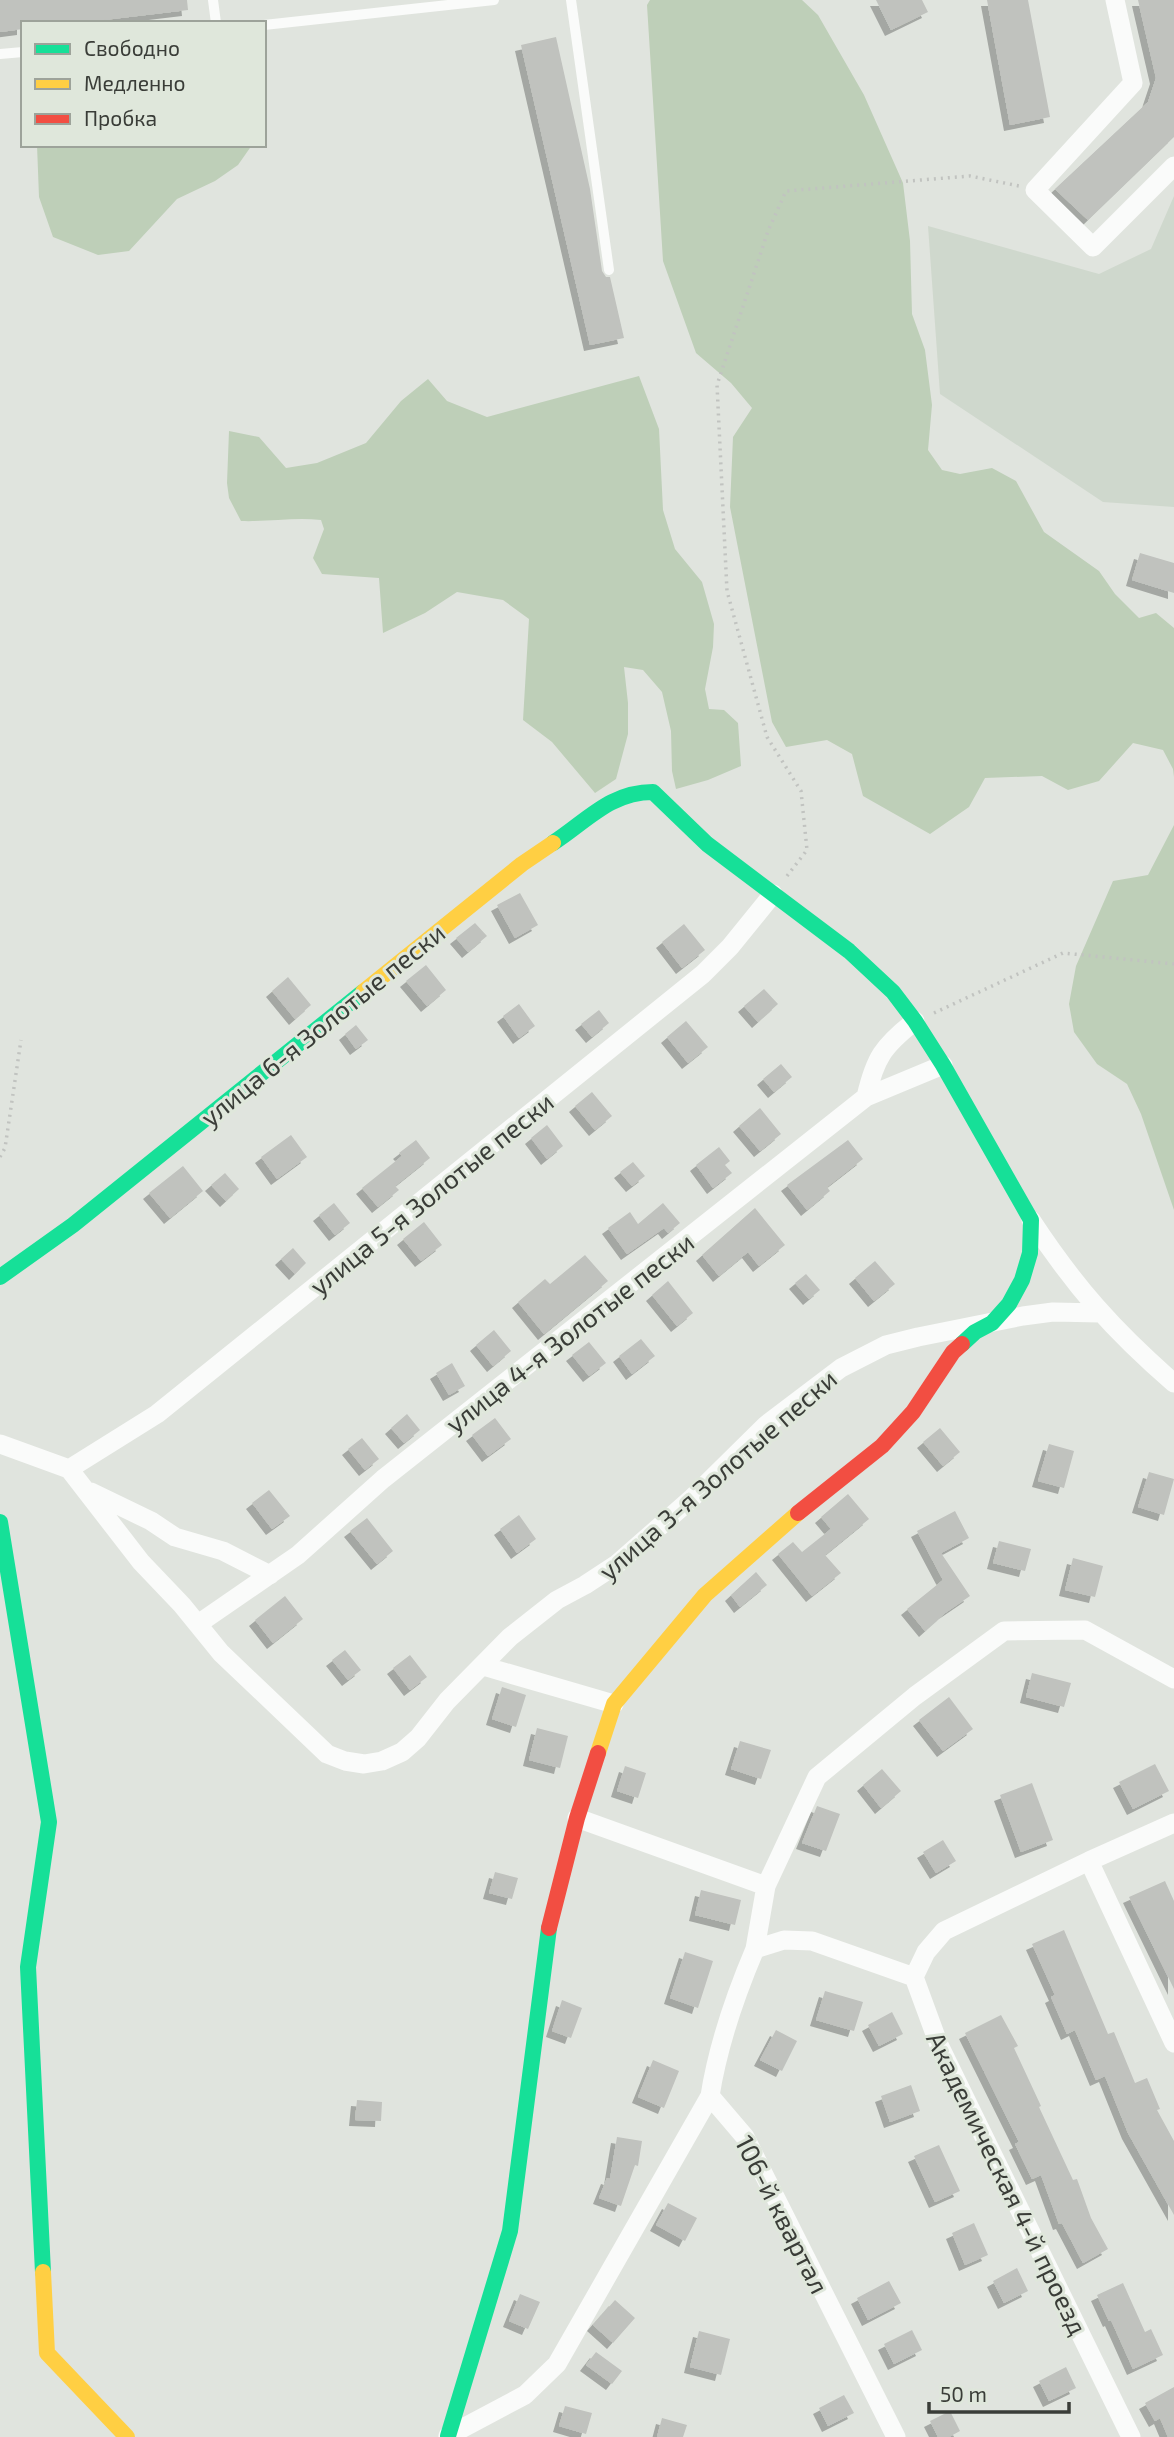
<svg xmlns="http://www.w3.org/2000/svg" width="1174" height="2437" font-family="'Exo 2',sans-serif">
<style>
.built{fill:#cfd8cd}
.green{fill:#becfb8}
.building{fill:#c0c2be;filter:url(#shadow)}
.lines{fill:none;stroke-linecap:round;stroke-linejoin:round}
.path{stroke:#c1c3c0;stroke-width:3.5;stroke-dasharray:2 5;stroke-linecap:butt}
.lane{stroke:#fafbfa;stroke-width:10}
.street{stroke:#fafbfa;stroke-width:19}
.fast{stroke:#16e098;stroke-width:16}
.slow{stroke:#ffcf43;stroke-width:16}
.jam{stroke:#f24e42;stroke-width:16}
.labels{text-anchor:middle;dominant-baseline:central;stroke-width:6;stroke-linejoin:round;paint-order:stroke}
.street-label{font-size:26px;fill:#3a3d38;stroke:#dfe7db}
</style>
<defs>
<filter id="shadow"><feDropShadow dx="-6" dy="6" stdDeviation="0" flood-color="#0004"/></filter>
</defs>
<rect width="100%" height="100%" fill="#e0e4de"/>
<path class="built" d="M1174 196V507L1103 502 940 394 928 226 1099 274 1151 249Z"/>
<path class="green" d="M650 0H802L818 15 864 95 903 183 910 241 912 314 925 350 932 405 928 450 942 470 960 474 992 468 1016 481 1044 532 1099 571 1115 594 1139 618 1156 613 1174 628V777L1173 769 1163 750 1133 743 1099 781 1068 790 1042 776 985 778 969 807 930 834 863 796 852 754 827 740 786 747 772 722 730 507 733 437 752 408 731 383 696 353 663 261 647 5Z
M37 145H252L238 165 215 181 177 199 129 251 98 255 53 237 39 197Z
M639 376 659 429 663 510 675 549 702 582 714 624 713 647 705 689 709 709 724 710 738 723 741 766 708 780 676 789 672 771 671 731 662 692 643 670 624 667 628 703V734L616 779 595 793 552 742 523 720 529 619 503 600 457 592 425 613 383 633 379 578 322 574 313 558 324 529 321 520C294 517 268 522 241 521L229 498 227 483 229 431 259 437 286 468 317 463 366 443 401 401 428 379 447 401 487 417Z
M1174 825V1210L1141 1114 1127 1084 1097 1064 1074 1032 1069 1004 1076 966 1113 881 1148 875Z"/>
<path class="building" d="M0 0H187L188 10 79 23H23V29L0 32Z
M876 0H922L928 12 891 30Z
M987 0H1028L1050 117 1010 125Z
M1138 0H1174V137L1088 220 1055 189 1148 102 1156 78Z
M556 37 590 189 602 271 606 277H610L624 338 590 345 521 45Z
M1140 553 1174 563V593L1132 580Z
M520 893 538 925 515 938 497 905Z
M475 923 487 936 468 952 456 938Z
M684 924 705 950 682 968 662 942Z
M426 965 446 990 427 1006 406 981Z
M288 977 311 1005 295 1019 272 991Z
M764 989 778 1004 758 1022 744 1006Z
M519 1004 535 1026 519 1038 503 1016Z
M599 1010 609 1023 592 1037 581 1024Z
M686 1021 708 1047 688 1063 667 1037Z
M356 1025 368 1040 356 1049 345 1034Z
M781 1064 792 1077 774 1092 763 1079Z
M592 1092 612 1116 595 1130 575 1106Z
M760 1108 781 1134 760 1151 739 1126Z
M547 1125 563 1146 547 1159 531 1138Z
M291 1135 307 1157 277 1179 261 1157Z
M416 1140 430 1158 395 1186 399 1190 378 1207 362 1188 402 1156 399 1153Z
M848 1140 863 1159 827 1187 830 1191 807 1210 787 1185Z
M719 1147 730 1161 725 1165 732 1173 713 1188 696 1165Z
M633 1162 645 1176 632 1186 620 1172Z
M183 1166 203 1191 170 1218 149 1193Z
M225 1173 239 1189 226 1201 211 1185Z
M334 1203 350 1223 335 1235 319 1215Z
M663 1203 680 1223 668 1233 664 1228 627 1254 608 1228 630 1212 638 1224Z
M755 1208 785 1245 759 1266 748 1252 719 1276 702 1255Z
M424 1222 442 1245 421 1261 403 1239Z
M293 1248 306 1263 295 1274 281 1259Z
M585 1255 608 1281 544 1334 518 1302 545 1279 550 1284Z
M875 1261 895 1284 874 1301 855 1278Z
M806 1274 820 1290 809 1299 795 1283Z
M668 1281 693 1313 677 1326 652 1295Z
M494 1330 511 1351 493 1366 476 1345Z
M641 1339 655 1356 632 1374 619 1356Z
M589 1342 606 1363 589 1376 572 1355Z
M452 1363 465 1386 449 1395 436 1373Z
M407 1414 420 1430 404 1443 391 1428Z
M495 1418 511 1439 488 1456 472 1435Z
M940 1428 960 1452 943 1466 923 1442Z
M362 1438 379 1459 365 1470 348 1449Z
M1049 1444 1074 1451 1064 1488 1038 1481Z
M1149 1472 1174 1479 1164 1515 1138 1507Z
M269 1490 290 1516 272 1529 252 1503Z
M848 1494 869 1519 825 1555 841 1573 812 1596 778 1554 793 1542 802 1552 831 1529 821 1517Z
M955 1511 969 1538 941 1553 970 1596 945 1613 925 1631 907 1609 943 1580 917 1531Z
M519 1515 536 1539 517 1553 500 1529Z
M367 1518 393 1551 377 1564 350 1531Z
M999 1541 1031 1549 1025 1571 993 1563Z
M1073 1558 1103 1566 1095 1597 1065 1590Z
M756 1572 767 1585 740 1607 731 1595Z
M285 1596 303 1619 273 1643 255 1620Z
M345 1650 361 1670 348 1680 332 1660Z
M410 1655 427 1677 410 1690 393 1668Z
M1032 1673 1071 1683 1064 1707 1026 1697Z
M502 1687 526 1695 516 1727 492 1719Z
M949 1697 973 1729 943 1751 919 1720Z
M537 1728 568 1736 560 1768 529 1760Z
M740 1741 771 1750 761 1779 731 1769Z
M1155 1764 1169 1791 1133 1809 1119 1782Z
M625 1766 646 1773 638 1798 617 1791Z
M882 1769 901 1791 881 1808 863 1785Z
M1032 1783 1053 1840 1021 1852 1000 1795Z
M817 1806 840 1814 826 1851 802 1843Z
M943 1840 956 1861 936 1873 923 1852Z
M495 1872 518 1878 512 1899 489 1893Z
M1165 1881 1174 1901V1989L1129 1897Z
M701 1890 741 1900 735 1925 695 1915Z
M1064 1930 1108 2034 1114 2032 1135 2083 1147 2078 1160 2109 1157 2110 1174 2141V2215L1128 2133 1105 2076 1096 2080 1075 2030 1067 2034 1051 1997 1055 1995 1032 1944Z
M685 1952 713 1961 698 2008 670 1998Z
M825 1991 863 2002 854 2031 816 2020Z
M562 2000 582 2008 571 2038 552 2031Z
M892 2012 903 2034 879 2046 868 2025Z
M1001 2015 1018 2046 1014 2048 1041 2106 1039 2107 1073 2180 1077 2179 1091 2218 1108 2249 1083 2263 1062 2223 1059 2224 1041 2175 1032 2179 1015 2144 1019 2142 965 2033Z
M776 2030 797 2041 782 2071 760 2060Z
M653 2060 679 2071 664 2108 638 2097Z
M911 2085 920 2111 890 2122 881 2096Z
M357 2100 382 2102 381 2121 355 2120Z
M617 2137 642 2141 638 2166 635 2165 621 2206 599 2198 607 2178 610 2179Z
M939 2145 960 2191 935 2202 914 2156Z
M668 2203 697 2218 685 2241 656 2225Z
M974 2223 988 2255 965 2265 952 2233Z
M1017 2268 1028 2291 1004 2303 993 2281Z
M889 2281 901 2303 868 2320 857 2298Z
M1123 2283 1145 2332 1151 2329 1163 2355 1133 2369 1111 2320 1109 2321 1097 2295Z
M520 2294 540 2302 528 2329 509 2321Z
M615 2300 635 2318 613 2343 593 2325Z
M912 2330 922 2350 894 2364 884 2344Z
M699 2331 730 2339 721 2375 690 2367Z
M596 2352 622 2371 612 2384 586 2365Z
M1066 2367 1076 2388 1049 2401 1039 2381Z
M1174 2387V2437H1168L1160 2418 1155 2421 1145 2403Z
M844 2395 854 2413 828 2426 819 2408Z
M565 2406 592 2413 586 2434 559 2426Z
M950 2411 960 2431 949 2437H938L930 2421Z
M662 2418 687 2425 683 2437H657Z"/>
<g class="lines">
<path class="path" d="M787 876 807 850 801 791 767 737 727 591 717 385 768 231 786 191 970 176 1019 186
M934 1013 1063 953 1174 964
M0 1157 5 1148 21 1040"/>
<path class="lane" d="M213 0 216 23
M571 0 609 270
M264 25 494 0
M0 54 23 52"/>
<path class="street" d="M1115 0 1133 83 1035 190 1093 247 1174 166
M866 1097 943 1065
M1031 1220C1075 1287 1114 1331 1174 1383
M0 1444 69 1469 141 1562 182 1605 221 1653 327 1754 345 1761 364 1764 382 1761 402 1752 418 1738 447 1701 510 1637 557 1600 585 1585 617 1564 691 1499 766 1425 841 1368 886 1345 918 1337 1023 1316 1053 1312 1100 1313
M69 1469 157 1414 703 974 730 947 773 894
M91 1492 151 1521 175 1537 223 1551 270 1575
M198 1624 298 1555 383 1479 866 1097C875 1058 883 1046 915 1021
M483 1666 614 1704
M577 1818 766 1886
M1089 1861 1174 2043
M755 1949 766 1886 817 1777 915 1696 1004 1631 1085 1630 1174 1679
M448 2436 525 2395 557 2364 710 2096
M896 2437 745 2137 710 2096C718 2045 735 1996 755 1949L784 1940 812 1941 914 1977
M1131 2437 939 2045 914 1977 926 1952 944 1931 1089 1861 1174 1823"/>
<path class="fast" d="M553 843C587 821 610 792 653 792L707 844 849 951 893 992 915 1021 943 1065 1031 1220 1030 1253 1022 1280 1009 1304 992 1323 975 1332 962 1344
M0 1277 73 1225 363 992
M0 1522 49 1822 28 1967 43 2272
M448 2436 510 2231 549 1928"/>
<path class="slow" d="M363 992 522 864 553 843
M598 1753 614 1704 705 1595 798 1513
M43 2272 47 2353 127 2437"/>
<path class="jam" d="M798 1513 882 1446 913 1412 953 1352 962 1344
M549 1928 577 1818 598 1753"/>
</g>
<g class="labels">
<g class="street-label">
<text transform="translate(322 1024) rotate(-39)">улица 6-я Золотые пески</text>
<text transform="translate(431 1193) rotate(-39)">улица 5-я Золотые пески</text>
<text transform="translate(569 1332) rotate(-38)">улица 4-я Золотые пески</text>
<text transform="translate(717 1474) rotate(-41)">улица 3-я Золотые пески</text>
<text transform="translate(1008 2183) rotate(64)">Академическая 4-й проезд</text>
<text transform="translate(783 2214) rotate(63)">106-й квартал</text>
</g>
</g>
<rect x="21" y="21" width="245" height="126" fill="#dfe7db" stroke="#9da39a" stroke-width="2"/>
<rect x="35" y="44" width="35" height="10" fill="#16e098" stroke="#9da39a" stroke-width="2"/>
<text x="84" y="56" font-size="21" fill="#3a3d38">Свободно</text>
<rect x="35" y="79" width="35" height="10" fill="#ffcf43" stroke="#9da39a" stroke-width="2"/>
<text x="84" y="91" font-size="21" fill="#3a3d38">Медленно</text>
<rect x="35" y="114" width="35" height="10" fill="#f24e42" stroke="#9da39a" stroke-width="2"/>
<text x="84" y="126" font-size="21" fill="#3a3d38">Пробка</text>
<path d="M929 2402v10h140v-10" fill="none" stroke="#3a3d38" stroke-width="3.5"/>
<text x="940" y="2402" font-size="21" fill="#3a3d38" stroke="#dfe7db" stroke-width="5" paint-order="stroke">50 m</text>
</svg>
